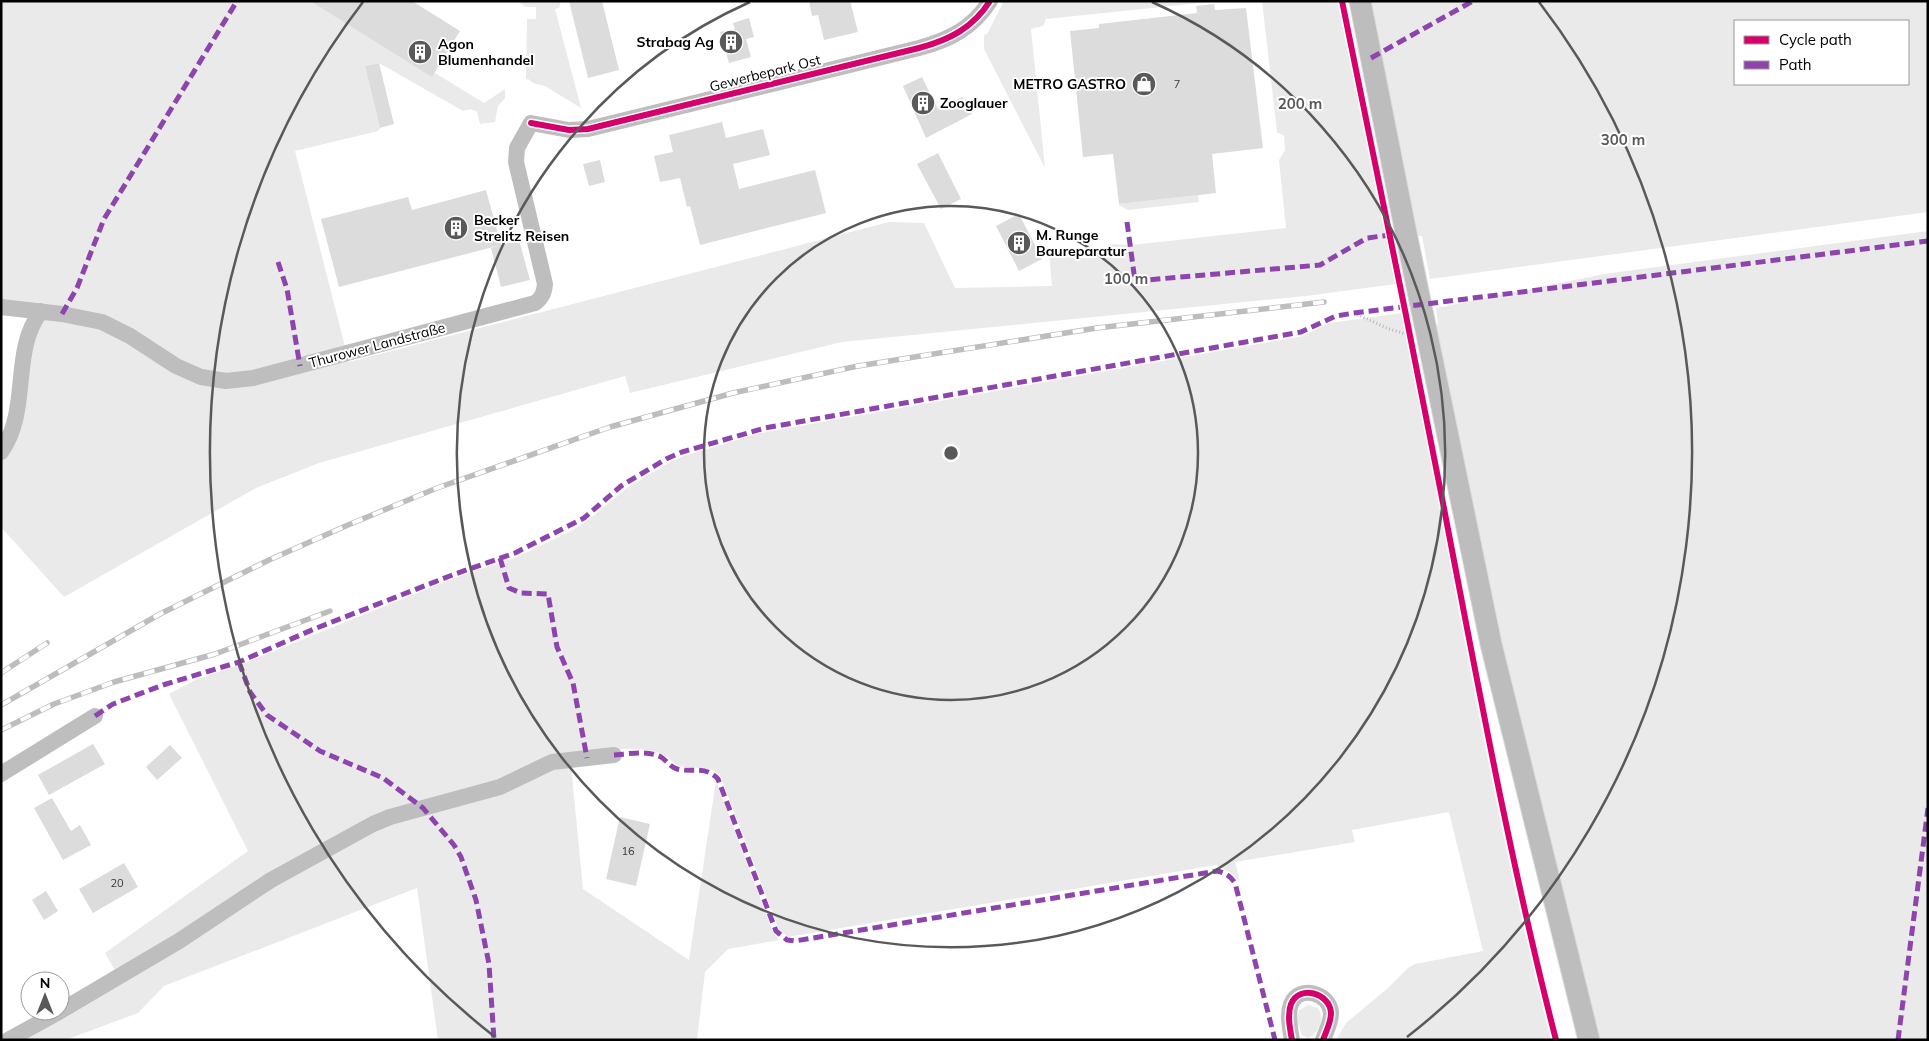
<svg xmlns="http://www.w3.org/2000/svg" width="1929" height="1041" font-family="Mulish,sans-serif">
<style>
.green{fill:#eaeaea;fill-rule:evenodd}
.building{fill:#dcdcdc}
.lines{fill:none;stroke-linecap:round;stroke-linejoin:round}
.major-casing{stroke:#dbdbdb;stroke-width:23}
.path{stroke:#b8b8b8;stroke-width:3;stroke-dasharray:1 2.5;stroke-linecap:butt}
.minor{stroke:#bebebe;stroke-width:16}
.major{stroke:#bdbdbd;stroke-width:21}
.rail-casing{stroke:#bdbdbd;stroke-width:5.5}
.rail{stroke:#fff;stroke-width:4;stroke-dasharray:11;stroke-linecap:butt}
.quiet{stroke:#8e44ad;stroke-width:5;stroke-dasharray:10 5;stroke-linecap:butt}
.cycleway-casing{stroke:#fff;stroke-width:9}
.cycleway{stroke:#d6006c;stroke-width:6}
.ring{fill:none;stroke:#595959;stroke-width:2.5}
.labels{text-anchor:middle;dominant-baseline:central;stroke-width:4;stroke-linejoin:round;paint-order:stroke}
.number-label{font-size:11px;fill:#373737}
.poi-label{font-size:14px;font-weight:bold;fill:#000;stroke:#fff;text-anchor:start}
.street-label{font-size:14px;fill:#000;stroke:#fff}
.centre{fill:#595959;stroke:#fff;stroke-width:2.5}
.ring-label{font-size:15px;text-anchor:middle;font-weight:bold;fill:#595959;stroke:#fff;stroke-width:4;stroke-linejoin:round;paint-order:stroke}
</style>
<rect width="100%" height="100%" fill="#fff"/>
<path class="green" d="M1 1H310L432 76 435 73 484 103 505 89V98L498 106 495 122 480 124 477 112 471 109 463 111 379 63 365 66 380 128 378 131 295 151 349 362 889 222 924 223 955 288 1052 286 1049 251 1047 247C1053 248 1061 248 1067 251 1069 252 1071 254 1073 255 1089 262 1102 257 1111 244L1132 245 1286 228 1279 160 1285 150 1284 136 1277 132 1262 1H1337L1389 242H1387L1396 284 1306 296 842 342 630 393 625 376 319 463 256 488 64 597 1 527V458L27 355 38 323 1 301Z
M516 1H561L559 8 555 9 581 108 545 86 533 83 528 79 526 80 527 19H536V7H526Z
M1004 1H1219L1046 19 1043 26 1031 29 1045 168 984 49V35L987 34Z
M1370 1H1928V212L1430 279 1422 236H1417ZM1735 21H1908V84H1735Z
M1198 195 1199 202 1128 210 1119 205V204Z
M1928 231V1040H1599L1509 678 1434 325 1438 324 1436 308 1604 274Z
M1402 313 1405 330H1407L1409 337C1452 572 1492 808 1551 1040H1336L1346 1023 1388 988 1408 968 1415 964 1483 951 1449 812 1352 830 1355 842 1235 862 1240 882 1233 874 1216 865 788 937 779 930 720 775C707 764 695 770 680 766 673 764 670 758 664 755 661 753 656 752 652 751 627 745 596 752 570 755L583 889 689 960 716 781 773 932 779 940 728 949 705 972 697 1040H438L417 888 164 986 138 1013 65 1040H17L121 981 105 953 248 851 169 694 195 680 244 663 457 577 517 557 571 531 587 521 627 488 670 462 684 456 760 433 1303 336 1329 323Z
M1308 1005 1318 1008C1325 1018 1319 1034 1308 1038L1302 1035 1297 1021 1299 1010Z"/>
<path class="building" d="M310 1H412L460 31 432 77Z
M569 1H602L619 70 588 78Z
M809 1H850L858 32 824 40 818 15 812 16Z
M1214 4 1215 10 1246 8 1263 148 1212 154 1216 193 1119 204 1113 154 1083 157 1070 31 1099 28V24L1197 13 1196 6Z
M749 18 754 37 746 39 751 57 729 63 720 32 735 29 733 23Z
M379 63 394 124 380 128 365 66Z
M922 77 938 109 962 97 972 114 926 138 903 86Z
M722 122 726 138 763 129 770 155 733 164 739 189 815 170 826 213 700 245 690 206 687 207 680 178 660 182 654 156 673 152 669 135Z
M938 153 961 199 941 209 917 164Z
M600 160 605 182 589 186 583 164Z
M486 190 501 245 339 287 321 219 408 197 412 210Z
M1019 214 1042 259 1019 271 996 226Z
M519 240 530 280 501 287 491 248Z
M93 744 105 764 49 795 38 775Z
M170 745 182 758 157 780 146 767Z
M52 798 71 831 80 825 91 845 63 860 34 808Z
M620 817 650 824 636 886 606 879Z
M124 863 138 887 93 913 79 889Z
M46 891 58 911 44 920 32 900Z"/>
<g class="lines">
<g class="major-casing">
<path id="major" d="M1360 1 1407 238 1491 644 1589 1040"/>
</g>
<path class="path" d="M1354 313 1389 329 1409 335"/>
<path class="minor" d="M1 307 62 314 102 322 130 336 176 366 201 377 226 381 253 378 535 303C542 298 544 293 545 284L516 162 517 148 531 123 569 130 588 129 919 48C949 40 973 28 990 1
M1 452C31 410 10 352 41 311
M1 774 95 716
M8 1040 57 1013 179 941 271 880 373 824 390 817 500 787 552 762 614 755
M1292 1040C1290 1029 1287 1015 1291 1004 1299 984 1330 993 1331 1013 1331 1023 1326 1031 1323 1040"/>
<use href="#major" class="major"/>
<g class="rail-casing">
<path id="rail" d="M1 673 47 643
M1 705 160 614 269 560 348 525 437 488 610 427 733 393 858 366 1097 328 1324 302
M1 730 54 704 114 682 215 654 330 611"/>
</g>
<use href="#rail" class="rail"/>
<path class="quiet" d="M1371 58 1473 1
M1127 222 1135 281 1320 265 1367 238 1390 235
M278 262 287 289 300 366
M62 314 77 288 104 219 237 1
M500 558 509 588 521 593 548 594 557 647 573 683 587 758
M239 662 250 692 267 715 320 751 383 778 423 808 454 845 461 857 476 900 489 964 494 1040
M95 716 113 704 163 685 239 662 314 629 455 574 515 553 584 518 621 486 666 459 682 452 765 428 1301 332 1336 316 1354 313 1928 241
M614 755C629 754 648 750 661 757 667 761 670 767 677 769 693 773 705 765 718 779L776 931 787 940 795 941 1217 871C1226 873 1230 876 1235 883L1275 1040
M1898 1040 1928 808"/>
<g class="cycleway-casing">
<path id="cycleway" d="M1342 1C1376 167 1410 332 1442 498 1477 679 1510 861 1556 1040
M531 123 569 130 588 129 919 48C949 40 973 28 990 1
M1292 1040C1290 1029 1287 1015 1291 1004 1299 984 1330 993 1331 1013 1331 1023 1326 1031 1323 1040"/>
</g>
<use href="#cycleway" class="cycleway"/>
</g>
<g class="ring">
<circle cx="951" cy="453" r="247"/>
<path d="M1152 2A494 494 0 1 1 750 2"/>
<path d="M495 1037A741 741 0 0 1 363 2M1539 2A741 741 0 0 1 1407 1037"/>
</g>
<defs>
<g id="building-disc" transform="scale(1.25)"><circle r="9.5" fill="#595959" stroke="#fff"/><path d="M-4-6H4V6H1V3H-1V6H-4ZM-2.5-4.3h1.7v1.8h-1.7ZM.8-4.3h1.7v1.8H.8ZM-2.5-1h1.7V.8h-1.7ZM.8-1h1.7V.8H.8Z" fill="#fff"/></g>
<g id="shop-disc" transform="scale(1.25)"><circle r="9.5" fill="#595959" stroke="#fff"/><path d="M-5-2.5h2.3a2.7 3.5 0 0 1 5.4 0H5L5.5 6h-11ZM-1.5-2.5h3a1.5 2.3 0 0 0-3 0Z" fill="#fff"/></g>
</defs>
<g fill-rule="evenodd">
<use href="#building-disc" x="731" y="42"/>
<use href="#building-disc" x="420" y="52"/>
<use href="#shop-disc" x="1144" y="84"/>
<use href="#building-disc" x="923" y="103"/>
<use href="#building-disc" x="456" y="228"/>
<use href="#building-disc" x="1019" y="243"/>
</g>
<g class="labels">
<g class="number-label">
<text x="1177" y="84">7</text>
<text x="628" y="851">16</text>
<text x="117" y="883">20</text>
</g>
<g class="poi-label">
<text x="714" y="42" text-anchor="end">Strabag Ag</text>
<text x="438" y="44">Agon<tspan x="438" dy="16">Blumenhandel</tspan></text>
<text x="1126" y="84" text-anchor="end">METRO GASTRO</text>
<text x="940" y="103">Zooglauer</text>
<text x="474" y="220">Becker<tspan x="474" dy="16">Strelitz Reisen</tspan></text>
<text x="1036" y="235">M. Runge<tspan x="1036" dy="16">Baureparatur</tspan></text>
</g>
<g class="street-label">
<text transform="translate(765 73) rotate(-14)">Gewerbepark Ost</text>
<text transform="translate(377 345) rotate(-15)">Thurower Landstraße</text>
</g>
</g>
<circle cx="951" cy="453" r="8" class="centre"/>
<g class="ring-label">
<text x="1300" y="109">200 m</text>
<text x="1623" y="145">300 m</text>
<text x="1126" y="284">100 m</text>
</g>
<rect width="1929" height="1041" fill="none" stroke="#000000" stroke-width="5"/>
<rect x="1734" y="20" width="175" height="65" fill="#ffffff" stroke="#999999"/>
<rect x="1744" y="36" width="25" height="8" fill="#d6006c" stroke="#999999"/>
<text x="1779" y="45" font-size="15" fill="#000000">Cycle path</text>
<rect x="1744" y="61" width="25" height="8" fill="#8e44ad" stroke="#999999"/>
<text x="1779" y="70" font-size="15" fill="#000000">Path</text>
<g transform="translate(45 996)"><circle r="24" fill="#ffffff" stroke="#999999"/>
<path d="M0-4L9 19L0 12L-9 19Z" fill="#595959"/>
<text y="-8" font-size="14" font-weight="bold" text-anchor="middle" fill="#000000">N</text>
</g>
</svg>
